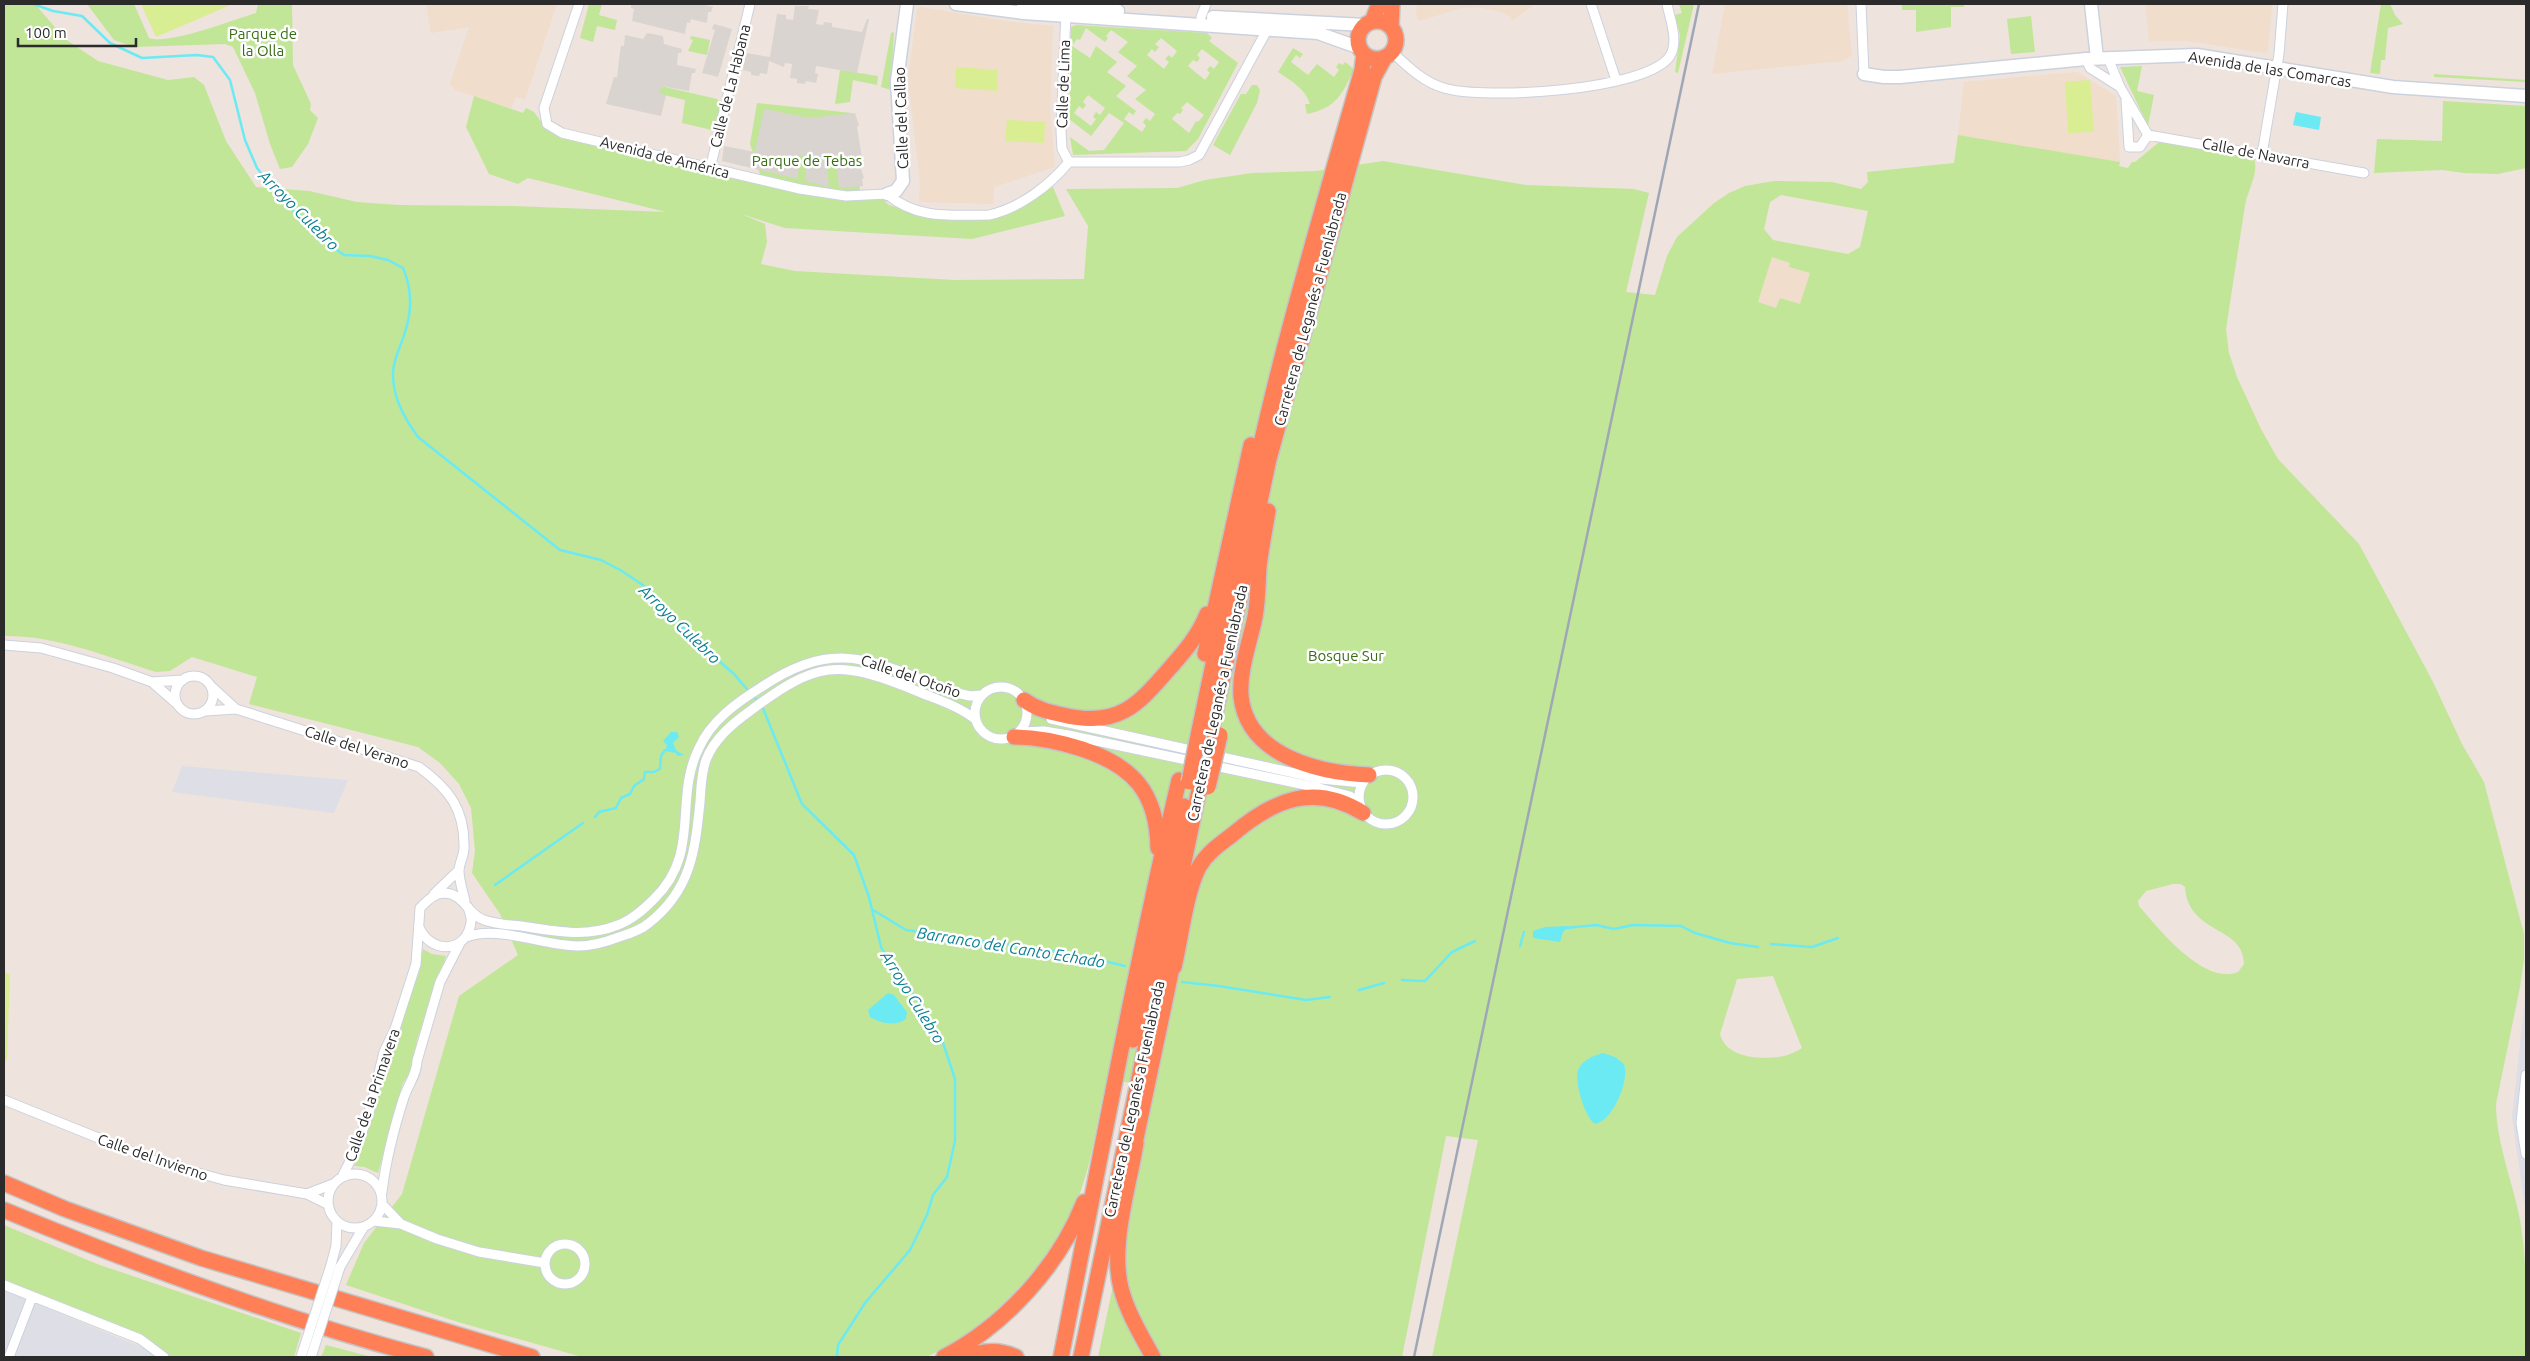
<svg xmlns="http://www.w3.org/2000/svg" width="2530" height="1361" font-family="Ubuntu,sans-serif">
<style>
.industrial{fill:#dedee6}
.education{fill:#f0ddcc}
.green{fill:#c1e697;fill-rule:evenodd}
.pitch{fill:#d9ee92}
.plaza{fill:#d9d4d0}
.water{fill:#6ceaf4}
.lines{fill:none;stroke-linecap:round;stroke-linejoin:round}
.stream{stroke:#6ceaf4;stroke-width:2.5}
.street-casing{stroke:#cbd2dd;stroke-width:11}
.secondary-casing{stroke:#cbd2dd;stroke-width:15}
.highway-casing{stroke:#c4c4c4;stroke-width:18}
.street{stroke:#fff;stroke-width:9}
.secondary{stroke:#fff;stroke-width:12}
.highway{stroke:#ff7f56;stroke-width:15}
.rail{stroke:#9fa7b6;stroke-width:2.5}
.street-bridge-casing{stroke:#cbd2dd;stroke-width:11;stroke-linecap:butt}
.highway-bridge-casing{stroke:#c4c4c4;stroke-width:18;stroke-linecap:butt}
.street-bridge{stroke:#fff;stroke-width:9}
.highway-bridge{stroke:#ff7f56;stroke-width:15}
.labels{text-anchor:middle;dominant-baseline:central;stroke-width:5;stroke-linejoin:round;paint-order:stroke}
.park-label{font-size:15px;fill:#396c17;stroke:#fff}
.street-label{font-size:15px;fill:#2b2b2b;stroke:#fff}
.water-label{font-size:16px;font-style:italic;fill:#097f94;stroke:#fff}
</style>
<rect width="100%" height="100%" fill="#eee3dd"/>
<path class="industrial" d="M182 766 348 780 334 813 172 792Z
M2526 990V1215L2512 1117Z
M4 1290 143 1348 154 1357H4Z"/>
<path class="education" d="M426 4H557L525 100 516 97 511 108 455 90 450 84 469 27 431 33Z
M1417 4H1535L1512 21 1511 17 1502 12 1477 7 1462 8 1419 21 1416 14Z
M1725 4H1847L1852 55 1843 61 1712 74Z
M2145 4H2272L2268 51 2265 53 2188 41H2149Z
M920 7 1012 22 1053 26 1050 111 1055 167 994 187 993 204 919 202 920 182 908 79 917 9Z
M2077 72 2116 96 2120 162 1958 135 1964 82Z
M1772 257 1791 263 1790 267 1810 273 1800 304 1780 298 1777 308 1758 302Z"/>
<path class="green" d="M4 4H35L65 39 98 61 168 80 194 77 204 85 226 141 256 187 309 191 357 202 398 205 513 206 666 212 528 178 518 184 489 174 466 127 474 96 523 113 526 108 534 112 547 130 560 135 763 183 750 144 757 103 852 113 860 190 849 198 882 199 889 205 920 215 998 217 1053 187 1065 216 972 239 785 228 741 214 765 224 767 242 761 264 795 271 954 280 1084 279 1088 226 1066 189 1177 188 1205 180 1252 173 1316 171 1383 161 1526 185 1634 189 1649 193 1626 292 1655 295 1667 256 1677 237 1714 203 1729 193 1745 186 1774 181 1832 182 1861 189 1868 182 1867 172 1954 163 1958 135 2120 162 2119 166 2128 168 2132 162H2135L2158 143 2163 142 2254 158C2259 174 2248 189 2245 205L2226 329 2229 353 2237 377 2261 429 2278 459 2359 544 2432 680 2462 744 2484 782 2524 934V959L2520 987 2496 1104C2496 1143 2513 1182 2520 1220 2528 1266 2526 1311 2526 1357H1432L1478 1140 1446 1136 1402 1357H1098L1155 1087 1107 1079C1097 1115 1094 1154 1081 1190 1058 1257 990 1328 926 1357H582L458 1322 346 1285 364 1243 402 1194 459 996 518 955 500 914 472 873 475 851 471 808 459 784 440 763 418 747 249 704 257 677 192 657 170 671 156 672C108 657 55 635 4 636ZM1781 195 1868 211 1860 247 1848 254 1773 240 1764 229 1770 202ZM1772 257 1790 263 1789 267 1810 273 1800 304 1780 298 1776 308 1758 302ZM2173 884H2181L2185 887C2188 935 2244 925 2244 964L2238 972C2204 986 2158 928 2139 906L2138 901 2146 891ZM1773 976 1802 1048C1797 1051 1790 1055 1784 1056 1763 1060 1726 1059 1720 1034L1737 979Z
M87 4H134L149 38C170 45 232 20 256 13L258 4H292L293 65 311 104 310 110 318 118 308 144 292 167 280 169 270 144 255 93 233 47 225 44 134 47 114 40Z
M589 4H602L599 15 617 20 615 30 597 26 593 42 580 38Z
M1679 4H1694L1678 73 1675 72 1680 35 1675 15 1682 13Z
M1902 4H1964V7H1951V27L1916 32V10H1902Z
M2381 4H2390L2395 15 2403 24 2388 28 2385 60H2381L2380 74 2370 73Z
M2031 16 2035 52 2011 54 2007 19Z
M1076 25 1207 33 1212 38 1209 41 1238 63 1198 139 1186 151 1073 155 1070 137 1089 151 1104 150 1124 123 1109 113 1091 136 1069 119 1071 27ZM1086 28 1105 42 1108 38 1106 36 1111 30 1128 42 1118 52 1137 66 1127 76 1146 90 1135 99 1155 114 1150 121 1146 118 1143 122 1146 126 1142 132 1124 119 1129 112 1133 115 1136 111 1116 96 1126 86 1107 72 1117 62 1096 46 1090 58 1072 46 1077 39 1080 40ZM1161 38 1177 51 1172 58 1169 55 1165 59 1169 62 1164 69 1147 55 1152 49 1155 52 1159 47 1155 44ZM1202 49 1219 62 1214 69 1210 66 1207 70 1210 73 1205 80 1188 66 1193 60 1197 62 1200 58 1197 55ZM1088 95 1105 108 1100 115 1096 112 1093 117 1096 119 1091 126 1074 113 1079 106 1083 109 1086 105 1083 102ZM1187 102 1204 115 1198 122 1196 121 1189 133 1172 119 1177 113 1180 114 1183 110 1181 108Z
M894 32 891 90 881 87 891 33Z
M691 36 710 40 707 55 688 51 693 40 690 39Z
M1293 48 1303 54 1300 58 1296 55 1291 62 1308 75 1317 64 1334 77 1339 70 1336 67 1339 63 1343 65 1345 62 1354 69C1342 95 1336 108 1307 114L1305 104H1310C1305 88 1291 81 1278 72Z
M2142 66 2137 91 2154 95 2148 126 2120 67Z
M840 70 878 76 877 85 853 80 850 102 835 104Z
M2434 74 2526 80V82L2434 77Z
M1252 85H1257L1260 90 1257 103 1230 155 1213 145 1241 94H1246Z
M661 86 717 99 722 105 716 131 682 123 685 100 660 94 658 90Z
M2443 101 2526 106V168L2498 174 2464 173 2442 170 2374 173 2377 139 2442 141Z
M423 949 432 954 446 956 417 1040 412 1070 403 1083 378 1173 364 1167 354 1166 363 1145 386 1070 387 1054 395 1043 418 971Z
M4 1225 97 1264 301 1333 294 1357H168L157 1346 137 1333 4 1280Z
M326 1345 372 1357H321Z"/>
<path class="pitch" d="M141 4H233L156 37Z
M956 67 998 70 997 91 955 88Z
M2090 80 2094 132 2068 133 2065 82Z
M1007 120 1045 122 1044 143 1005 141Z
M4 971 10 975 7 1060 4 1062Z"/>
<path class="plaza" d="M631 4H701L713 7 711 12H708L707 23 691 19 690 23 687 22 685 34 632 21 634 9 631 8Z
M795 6H809L808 9 819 10 816 24 823 25 824 22 832 23V27L862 32 867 19H869L857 73 816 66 815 73 818 74 816 83 806 81 805 84 797 83V79L790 78 792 64 785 63 784 67 769 61 767 74 760 73 759 76 751 75V72L743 70 746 53 770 57 777 14 786 15V19L793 20Z
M714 24 732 29 718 77 702 73 715 30 712 29Z
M647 33 663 36 664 44 682 49 681 53H678L677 65 696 69 695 73H692L689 91 661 86 660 93 666 95 661 116 606 104 614 77H617L620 52 621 46H624L625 35 643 39Z
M764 109 809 118 855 113 859 126H857L863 165 860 166 864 178 862 179 863 186 839 188 835 155 826 156 829 187 806 181V157L799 154 798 179 722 161 724 146 755 152Z"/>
<path class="water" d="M2296 112 2321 117 2319 130 2293 125Z
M671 732H677L679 737 673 743 676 750 684 755 677 756 676 753 665 751 667 745 663 741Z
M1569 926 1563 932 1560 942 1533 938V931L1545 927Z
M888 993 894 995 907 1012 906 1019C895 1027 880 1023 870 1017L868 1010Z
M1603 1053 1615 1057 1624 1064C1630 1081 1612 1122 1595 1124 1585 1118 1574 1081 1578 1070 1582 1060 1593 1056 1603 1053Z"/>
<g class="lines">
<path class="stream" d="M33 4 53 11 82 16 110 43 142 58 197 55 213 57 230 80 245 140 257 168 273 188 294 211 325 235 336 249 344 255 370 256 388 260 403 268C412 289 412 311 405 332 401 346 392 362 393 377 394 400 405 419 418 437L560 550 601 560 622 571 650 590 689 635 734 674 758 702
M762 706 802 804 854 855 869 897 881 947 898 977 924 1008 942 1040 955 1079V1141L947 1177 933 1195 927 1215 910 1250 865 1303 838 1345 837 1357
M595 817 599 812 616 808 621 798 630 794 634 786 644 779 645 772H654L660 769 661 756 665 750
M495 885 583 823
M873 910 906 930 1074 954 1125 966
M1566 928 1596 925 1614 929 1633 925 1681 926 1695 933 1730 943 1758 947
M1771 944 1812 947 1838 938
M1520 946 1524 932
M1402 980 1425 981 1452 952 1475 941
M1182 982 1219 986 1306 1000 1330 997
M1359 990 1384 983"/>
<g class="street-casing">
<path id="street" d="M579 4 544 108 547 124 562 133 800 189 846 196 887 194C917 220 953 215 989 215 1020 208 1049 186 1069 162
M1591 4 1616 80
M1861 4 1864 74
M1066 12 1061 131 1062 149 1069 162
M1201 17 1206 4
M1391 51C1407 66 1423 82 1444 88 1482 100 1647 91 1670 56 1679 41 1670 19 1667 4
M2108 58 2120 87 2148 135 2364 173
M2086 59 2090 68 2120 87
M2126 100 2129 147H2140L2148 135
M2262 154 2279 54 2283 4
M1069 162H1180L1189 160 1199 155 1267 30
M710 169 750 4
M4 645 41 648 113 668 152 682 176 703
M175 695a19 19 0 1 1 38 0a19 19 0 1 1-38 0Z
M152 682 182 680
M975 713a26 26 0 1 1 52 0a26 26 0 1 1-52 0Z
M212 687 236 709
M206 711 236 709 419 767C449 789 465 809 464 848 464 856 459 863 459 871 459 880 463 892 465 901
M1051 719 1321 779 1362 783
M1021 732 1044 731 1068 735 1319 788 1350 796 1359 803
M1359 797a27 27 0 1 1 54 0a27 27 0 1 1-54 0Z
M434 894 459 870
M419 927C430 954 467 954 471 922 472 918 469 911 468 907
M466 937C501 925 542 946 578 946 592 946 606 942 619 937 629 934 641 930 649 923 691 890 695 851 700 802 701 788 701 774 706 760 714 739 732 724 750 711 817 661 837 659 914 690 935 699 957 705 975 719
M2526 1075 2521 1123 2526 1154
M4 1100 158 1162 224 1180 307 1194 327 1204
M328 1201a27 27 0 1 1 54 0a27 27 0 1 1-54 0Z
M342 1177 357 1147 370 1109 384 1052 395 1029 416 964 420 908C427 901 434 893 445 893 464 894 468 915 484 920 495 924 509 925 521 926 553 931 586 938 618 925 632 920 643 910 654 899 702 852 673 800 699 748 711 721 736 703 760 688 840 634 876 664 957 693L970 696 982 695
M382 1192C386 1159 394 1128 404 1097 408 1085 417 1074 417 1061L440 982 460 943
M307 1194 333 1184
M382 1204 401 1224 437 1239 479 1252 545 1263
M374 1221 401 1224
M545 1264a20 20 0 1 1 40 0a20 20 0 1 1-40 0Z
M331 1265 336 1246 337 1221
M340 1267 363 1228
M4 1285 140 1339 164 1357
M9 1357 32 1297"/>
</g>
<g class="secondary-casing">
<path id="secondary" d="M956 4 1024 13 1318 33 1360 48
M1023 4 1118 11
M2091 4 2097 58
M1213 17 1365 25
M1864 74 1884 77H1900L2086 59 2197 55 2393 87 2526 96
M887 194 896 191 903 181 897 81 907 4"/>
</g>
<g class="highway-casing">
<path id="highway" d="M1358 40a19 19 0 1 1 38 0a19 19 0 1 1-38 0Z
M1372 22 1379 4
M1391 27 1392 4
M1268 511C1265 530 1261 549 1259 567 1258 584 1258 601 1255 617 1250 642 1239 670 1241 696 1247 756 1319 773 1369 775
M1205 654 1251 445
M1024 700C1036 709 1049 712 1063 715 1118 728 1137 706 1170 668 1185 651 1198 636 1207 614
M1199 731C1225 608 1250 484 1281 361 1306 264 1334 167 1362 70L1364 54
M1211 733 1269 459 1374 77 1385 57
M1014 737C1037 737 1060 742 1082 749 1133 766 1157 792 1158 848
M1174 967C1181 938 1186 892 1199 867 1207 853 1220 844 1232 835 1273 800 1314 782 1363 813
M1133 1040 1184 806
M1136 1143C1129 1187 1110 1244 1121 1288 1127 1312 1141 1335 1153 1357
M1133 1153 1174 958
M4 1183 65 1209 201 1258 532 1357
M4 1210C142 1267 282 1319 426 1357
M944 1357C1005 1325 1059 1266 1084 1202
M966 1357C983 1350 999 1349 1016 1357
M1061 1357C1099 1165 1134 972 1179 780
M1081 1357 1200 785"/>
</g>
<use href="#street" class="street"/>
<use href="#secondary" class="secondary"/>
<use href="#highway" class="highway"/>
<path class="rail" d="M1414 1357 1699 4"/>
<g class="street-bridge-casing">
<path id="street-bridge" d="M301 1357 331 1265
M311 1357 340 1267"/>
</g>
<g class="highway-bridge-casing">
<path id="highway-bridge" d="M1189 782 1199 731
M1208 787 1220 735"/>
</g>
<use href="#street-bridge" class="street-bridge"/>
<use href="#highway-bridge" class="highway-bridge"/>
</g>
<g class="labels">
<g class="park-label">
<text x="263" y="33">Parque de<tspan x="263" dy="17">la Olla</tspan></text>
<text x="807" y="160">Parque de Tebas</text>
<text x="1346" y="655">Bosque Sur</text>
</g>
<g class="street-label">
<text transform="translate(2270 69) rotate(9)">Avenida de las Comarcas</text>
<text transform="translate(1063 84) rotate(-88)">Calle de Lima</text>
<text transform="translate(730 86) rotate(-76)">Calle de La Habana</text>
<text transform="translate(901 118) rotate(-92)">Calle del Callao</text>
<text transform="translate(2256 153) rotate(11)">Calle de Navarra</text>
<text transform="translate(665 157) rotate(14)">Avenida de América</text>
<text transform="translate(1310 309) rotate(-75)">Carretera de Leganés a Fuenlabrada</text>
<text transform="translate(911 676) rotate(19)">Calle del Otoño</text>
<text transform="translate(1217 703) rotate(-78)">Carretera de Leganés a Fuenlabrada</text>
<text transform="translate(357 747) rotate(18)">Calle del Verano</text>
<text transform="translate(372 1095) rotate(-71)">Calle de la Primavera</text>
<text transform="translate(1134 1099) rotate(-78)">Carretera de Leganés a Fuenlabrada</text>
<text transform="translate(153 1157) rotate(19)">Calle del Invierno</text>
</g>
<g class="water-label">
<text transform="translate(299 210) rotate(45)">Arroyo Culebro</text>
<text transform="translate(680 624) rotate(44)">Arroyo Culebro</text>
<text transform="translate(1011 947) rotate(9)">Barranco del Canto Echado</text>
<text transform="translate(913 997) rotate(58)">Arroyo Culebro</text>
</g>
</g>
<rect width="2530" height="1361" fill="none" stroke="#2b2b2b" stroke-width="10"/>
<path d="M18 38v8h118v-8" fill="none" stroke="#2b2b2b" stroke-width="2.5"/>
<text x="25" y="38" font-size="15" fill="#2b2b2b" stroke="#ffffff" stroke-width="4" paint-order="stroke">100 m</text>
</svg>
